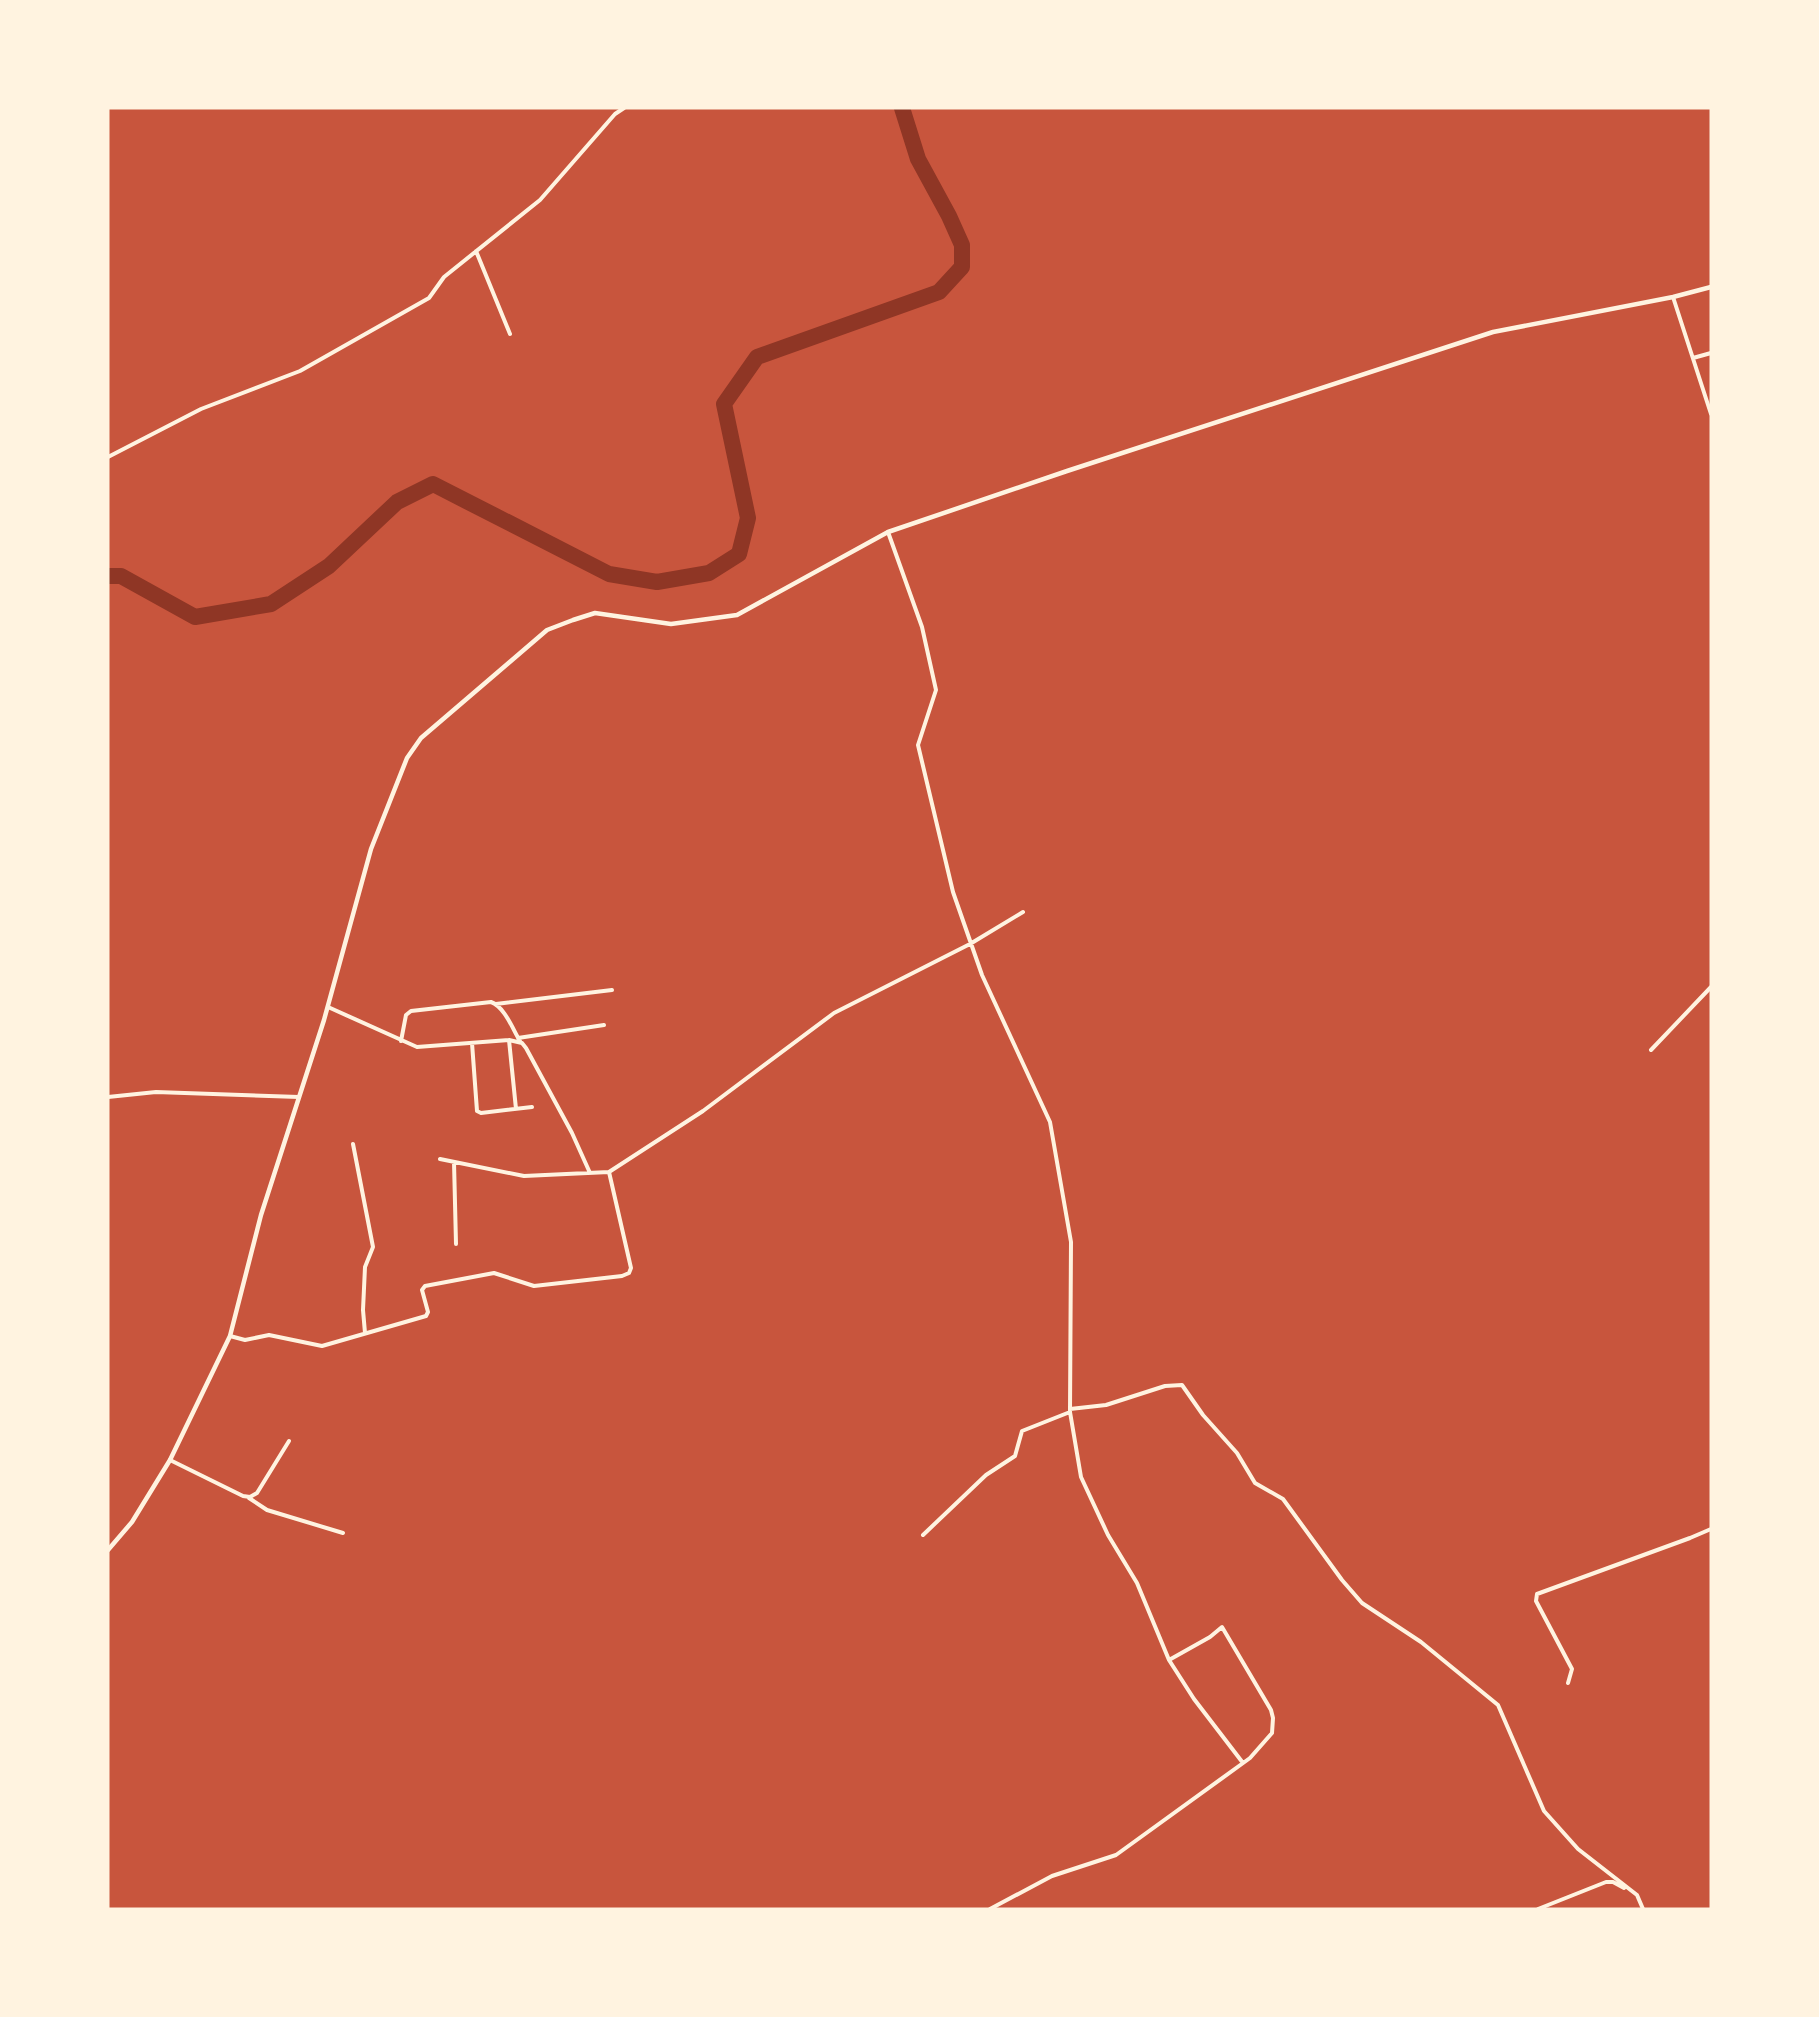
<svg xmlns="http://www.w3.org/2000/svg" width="1819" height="2017" font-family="'Alegreya Sans',sans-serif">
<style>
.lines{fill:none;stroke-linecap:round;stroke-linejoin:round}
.river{stroke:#8f3625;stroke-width:16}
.minor{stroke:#fff3e0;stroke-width:4}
.tertiary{stroke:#fff3e0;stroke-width:4.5}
</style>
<rect width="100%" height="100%" fill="#c8553d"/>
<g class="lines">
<path class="river" d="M108 576H121L195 617 271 604 329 566 397 502 433 484 609 574 657 582 709 573 739 554 748 518 724 404 757 357 939 292 962 267V245L949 216 918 159 902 108"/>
<path class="minor" d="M476 251 510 334
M1673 297 1711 414
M1693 358 1711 353
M108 457 201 409 300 371 429 298 444 277 540 200 615 114 624 108
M888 532 922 627 936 690 918 745 953 892 982 975 1050 1122 1071 1242 1070 1412 1081 1477 1108 1535 1137 1583 1169 1660 1210 1637 1222 1627 1271 1710 1273 1718 1272 1733 1250 1758 1116 1855 1052 1876 990 1909
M496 1004 612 990
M328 1007 417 1047 509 1040 522 1043 526 1048 572 1133 590 1173
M518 1038 604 1025
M509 1040 516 1109
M401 1041 406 1015 411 1011 491 1002C505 1007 513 1030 520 1041
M472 1043 477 1111 481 1113 532 1107
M1651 1050 1711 987
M108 1097 156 1092 299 1097
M353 1144 373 1247 365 1267 363 1310 365 1333
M440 1159 524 1176 609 1172 703 1111 834 1013 970 944 1023 912
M454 1162 456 1244
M230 1336 245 1340 269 1335 322 1346 426 1316 428 1312 422 1290 425 1286 494 1273 534 1286 622 1276 629 1273 631 1268 609 1172
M1070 1409 1106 1405 1165 1386 1182 1385 1203 1415 1237 1453 1255 1483 1283 1499 1342 1580 1362 1603 1421 1642 1498 1705 1544 1811 1578 1849 1637 1895 1643 1909
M170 1460 243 1496 250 1497 257 1493 289 1441
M249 1498 267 1510 343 1533
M923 1535 986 1475 1015 1456 1022 1431 1070 1412
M1169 1660 1194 1699 1243 1763
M1568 1683 1572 1669 1536 1601 1537 1594 1690 1538 1711 1529
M1538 1909 1606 1882H1613L1624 1888"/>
<path class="tertiary" d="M108 1550 132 1522 170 1460 230 1336 261 1215 324 1020 371 849 407 758 421 738 547 630 573 620 595 613 671 624 737 615 888 532 1067 471 1493 332 1673 297 1711 287"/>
</g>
<rect width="1819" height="2017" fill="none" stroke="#fff3e0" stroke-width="219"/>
</svg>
